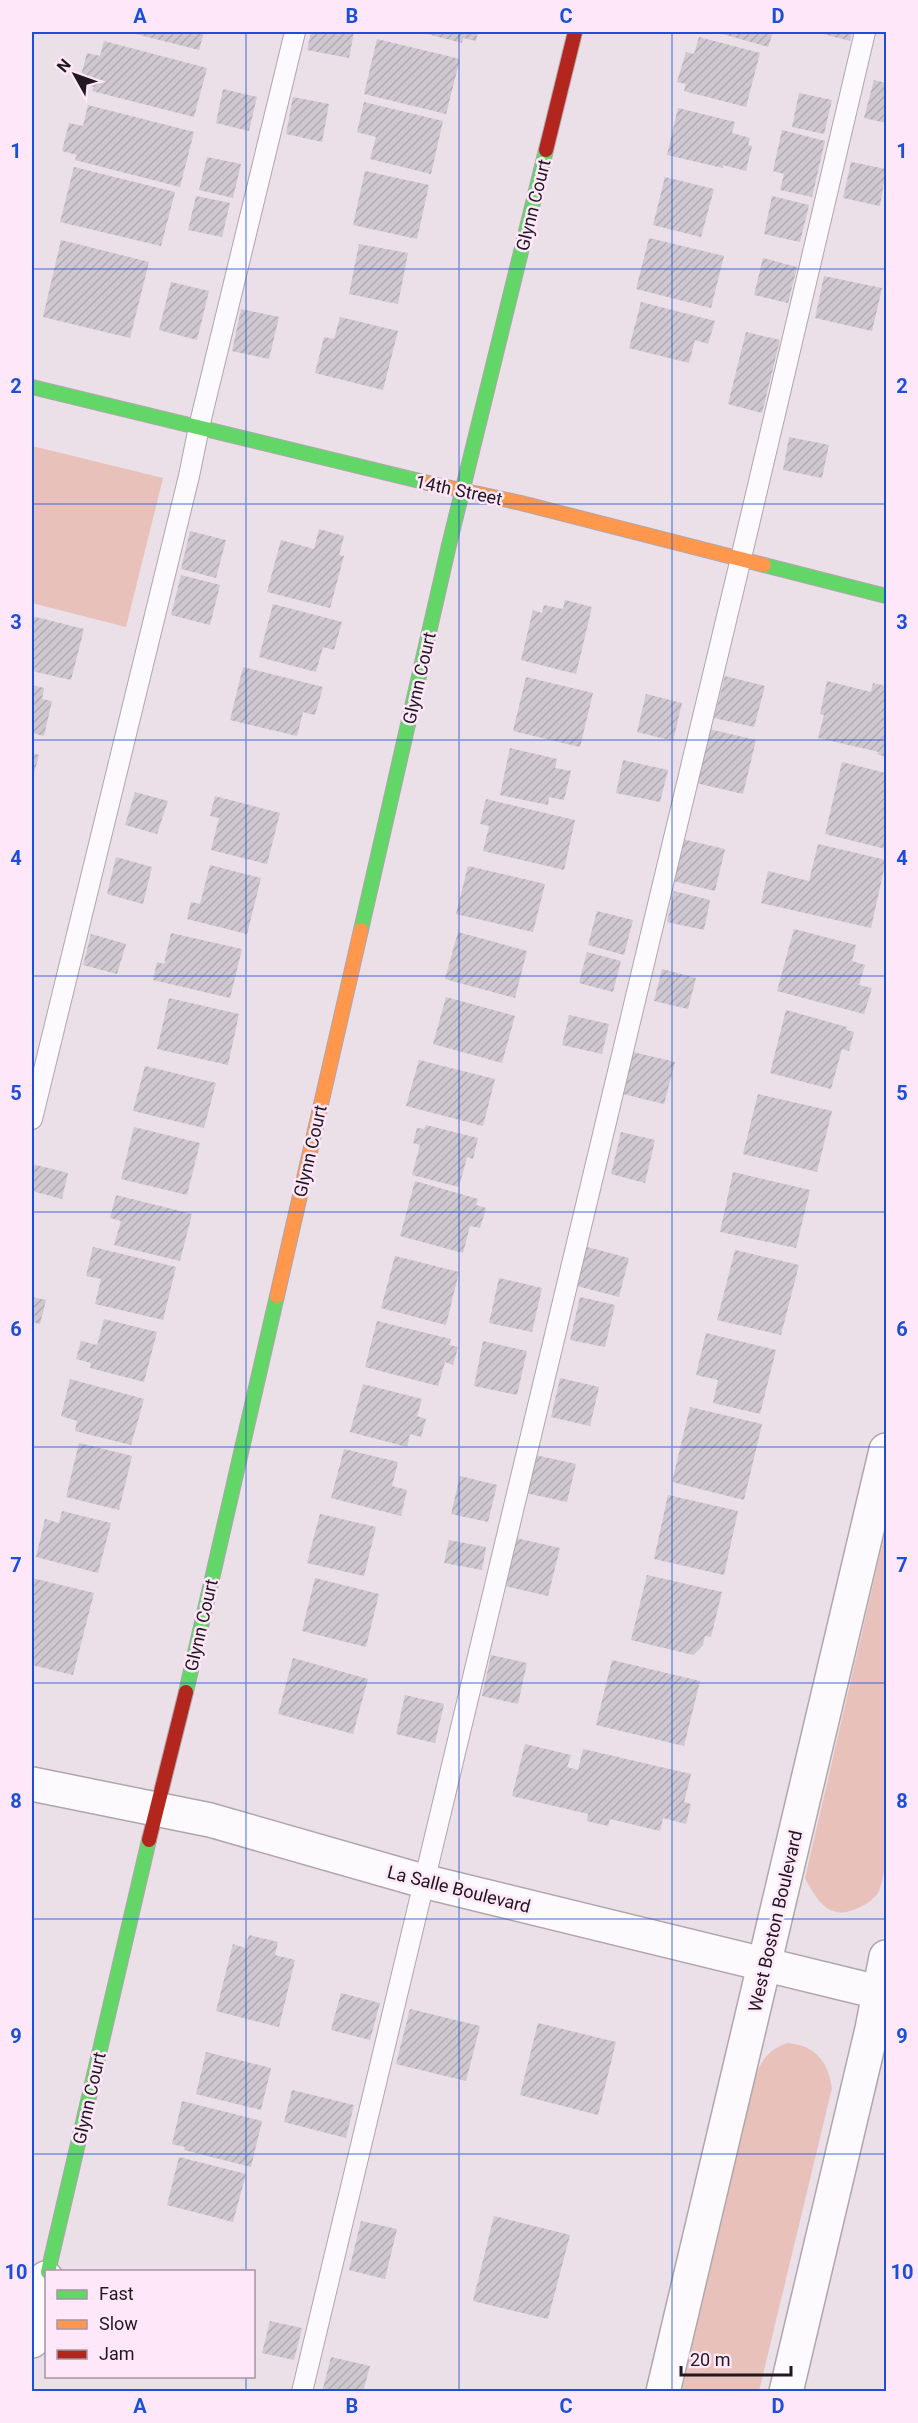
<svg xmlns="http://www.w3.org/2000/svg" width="918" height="2423" font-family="Roboto,sans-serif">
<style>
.grass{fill:#e8c1bb}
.building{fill:url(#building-hatch)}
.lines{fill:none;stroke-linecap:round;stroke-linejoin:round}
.lane-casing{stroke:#b0a6ad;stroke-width:22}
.street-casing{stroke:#b0a6ad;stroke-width:36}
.fast-casing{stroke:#b0a6ad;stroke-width:16}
.slow-casing{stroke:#b0a6ad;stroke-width:16}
.jam-casing{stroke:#b0a6ad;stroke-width:16}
.lane{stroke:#fcfafc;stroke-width:20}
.street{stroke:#fcfafc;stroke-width:33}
.fast{stroke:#63d668;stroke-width:14}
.slow{stroke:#ff974d;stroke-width:14}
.jam{stroke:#b3261e;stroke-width:14}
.grid{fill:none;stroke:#1d4ed8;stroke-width:1.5;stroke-opacity:0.55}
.labels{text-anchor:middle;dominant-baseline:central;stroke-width:5;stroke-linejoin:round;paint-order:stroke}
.street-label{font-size:18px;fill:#21191f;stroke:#fee7f9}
.neatline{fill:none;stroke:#1d4ed8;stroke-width:2}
.grid-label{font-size:20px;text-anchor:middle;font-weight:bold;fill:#1d4ed8}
</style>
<defs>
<pattern id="building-hatch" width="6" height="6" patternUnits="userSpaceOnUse" patternTransform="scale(1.5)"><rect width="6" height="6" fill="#cfc8d1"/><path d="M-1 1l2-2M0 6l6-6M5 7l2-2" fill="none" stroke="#b1abb3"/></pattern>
</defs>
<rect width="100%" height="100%" fill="#ebdfe8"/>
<path class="grass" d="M32 446 163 478 126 627 32 603Z
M886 1529V1859C884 1869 883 1881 879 1891 875 1899 865 1905 858 1908 829 1922 817 1900 805 1878Z
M787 2043C815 2045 828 2061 832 2088L759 2391H682L756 2074C764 2057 769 2050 787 2043Z"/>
<path class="building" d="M128 32H204L199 50Z
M311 32H354L349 58 307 50Z
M419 32H478L476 41 463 38 462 43Z
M715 32H773L768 47Z
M816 32H852L850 41Z
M699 37 760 53 746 107 684 91 686 84 677 82 686 52 694 54Z
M377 39 460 59 446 114 364 94Z
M104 41 207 68 194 117 92 91 94 87 79 83 87 53 100 56Z
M874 80 886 83V123L864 118Z
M223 89 257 97 249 131 216 123Z
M799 93 832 100 824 134 792 127Z
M293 97 329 104 322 142 286 134Z
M364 102 443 121 431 174 370 159 376 137 357 132Z
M88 105 194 132 180 187 75 160 77 155 62 151 69 123 83 126Z
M678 108 735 122 732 133 750 138 748 145 752 146 746 171 723 165V168L667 155Z
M782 130 825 141 812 197 780 190 784 174 773 171Z
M207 157 241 164 233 198 199 190Z
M851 162 886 169 880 206 843 198Z
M74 167 175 192 161 246 60 222Z
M365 171 429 185 417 239 353 225Z
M665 177 714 189 701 237 653 225Z
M196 196 230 203 222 237 188 230Z
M772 196 809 205 800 242 764 234Z
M649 238 724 256 711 308 636 289Z
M61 240 149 262 130 338 43 317Z
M359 244 408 253 398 304 349 294Z
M763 258 797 267 788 303 754 295Z
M824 276 882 288 872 331 815 318Z
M171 282 209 291 197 340 159 330Z
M641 302 715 321 708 344 695 340 689 363 629 348Z
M241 309 279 317 269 359 232 351Z
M340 317 398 331 383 390 315 373 324 337 334 339Z
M746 332 780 340 762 413 728 404Z
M789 437 829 445 822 478 783 470Z
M319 529 344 536 339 555 344 556 330 608 267 592 281 540 314 549Z
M190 531 226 540 216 578 181 569Z
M181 575 220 585 210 625 171 615Z
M565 600 592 607 576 674 521 660 533 610 542 613 544 605 563 609Z
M273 604 342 622 334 650 323 647 316 672 259 657Z
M32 616 84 629 71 680 32 671Z
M243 667 323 687 315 715 303 712 297 736 230 720Z
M725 676 765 686 754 727 714 718Z
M526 677 593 693 580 747 513 731Z
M827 681 871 692 873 683 886 686V757L877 754 879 752 818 738 824 715 820 714Z
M32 685 44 688 42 699 52 701 44 736 32 733Z
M646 694 682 703 673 741 637 732Z
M709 729 756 740 743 794 696 783Z
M510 748 557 759 555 768 571 771 564 800 549 797 548 805 500 795Z
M32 753 39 755 32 781Z
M623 760 668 770 660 802 616 793Z
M842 762 886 773V849L825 834Z
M135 792 168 801 157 834 125 825Z
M215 796 280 813 267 864 211 850 219 818 210 816Z
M486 799 575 820 564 870 483 851 489 826 480 824Z
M682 839 725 849 715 891 673 881Z
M818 844 886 860 871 928 761 903 768 871 809 881Z
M116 857 152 867 143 904 107 894Z
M210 865 261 878 247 934 187 919 191 902 200 904Z
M468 866 545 884 533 932 456 914Z
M674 891 710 900 704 930 667 922Z
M597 911 633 920 624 955 588 945Z
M794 929 856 945 852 961 865 965 859 985 872 988 864 1014 777 991Z
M458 932 527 951 515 998 445 979Z
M171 933 242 949 230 998 153 980 157 962 164 964Z
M91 934 126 944 117 974 83 965Z
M587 952 621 961 613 992 579 983Z
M662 969 696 978 688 1009 654 1001Z
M446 997 515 1016 502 1063 433 1044Z
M169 998 239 1014 228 1065 157 1049Z
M786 1010 847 1027V1030L854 1032 849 1051 842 1049 831 1089 770 1073Z
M569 1015 609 1024 602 1054 562 1045Z
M633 1052 675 1062 664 1104 623 1094Z
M419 1060 495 1079 483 1126 406 1106Z
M145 1066 216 1083 204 1128 133 1111Z
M758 1094 832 1111 817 1172 743 1154Z
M426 1125 478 1138 473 1159 467 1157 459 1187 412 1175 420 1145 413 1143 417 1128 424 1129Z
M134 1127 200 1143 187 1195 121 1179Z
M621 1132 655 1140 645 1183 611 1174Z
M32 1164 68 1173 62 1199 32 1191Z
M733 1172 810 1190 796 1248 720 1232Z
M415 1181 478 1199 476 1205 486 1208 480 1228 470 1226 463 1253 400 1236Z
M116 1195 192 1214 180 1261 114 1245 121 1221 110 1218Z
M93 1247 176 1267 163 1320 95 1304 101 1279 86 1276Z
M587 1247 629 1258 619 1297 577 1286Z
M735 1250 799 1265 781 1335 717 1320Z
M395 1256 459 1272 446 1325 381 1308Z
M499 1278 542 1288 532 1332 489 1323Z
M32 1297 46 1300 40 1324 32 1322Z
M580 1297 615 1305 605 1347 570 1340Z
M104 1319 157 1332 144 1382 90 1368 91 1363 76 1359 81 1341 97 1345Z
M377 1321 451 1339 449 1345 458 1347 453 1365 445 1362 438 1386 365 1367Z
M706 1333 776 1350 760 1414 713 1403 718 1380 696 1375Z
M483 1341 527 1351 517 1395 474 1386Z
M560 1378 599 1387 590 1426 551 1417Z
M70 1379 144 1399 131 1445 75 1431 77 1421 61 1416Z
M363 1384 422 1399 417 1416 426 1419 421 1437 410 1434 407 1447 350 1432Z
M690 1407 762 1424 744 1500 672 1482Z
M79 1443 132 1456 119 1510 66 1497Z
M344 1449 398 1462 392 1486 407 1490 401 1516 331 1498Z
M535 1455 576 1464 567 1502 526 1493Z
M460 1476 497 1485 488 1522 451 1514Z
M668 1495 738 1511 724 1575 654 1559Z
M62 1511 111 1523 98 1573 36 1557 45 1519 59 1523Z
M320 1514 376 1527 364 1576 307 1563Z
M516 1538 560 1548 548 1596 505 1586Z
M449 1540 486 1547 482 1570 444 1563Z
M647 1575 722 1592 711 1637 705 1636 703 1645 693 1655 631 1640Z
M32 1578 94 1593 73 1675 32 1665Z
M315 1578 379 1594 366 1647 302 1631Z
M491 1655 527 1663 518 1704 482 1696Z
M293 1658 368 1679 353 1734 278 1714Z
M612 1660 700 1681 684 1746 596 1725Z
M405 1695 444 1704 435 1743 396 1734Z
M525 1744 571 1755 567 1767 578 1770 583 1749 691 1774 684 1802 691 1804 686 1824 663 1818 660 1831 610 1819 608 1826 587 1821 588 1814 512 1796Z
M249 1935 278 1942 275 1955 295 1960 279 2027 216 2011 233 1944 245 1948Z
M341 1993 380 2003 370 2040 331 2030Z
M410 2009 480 2026 466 2081 396 2064Z
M538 2023 616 2042 598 2115 520 2095Z
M206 2052 271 2068 261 2110 196 2094Z
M292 2090 354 2105 346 2138 284 2122Z
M182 2101 262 2121 251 2167 184 2150 185 2147 172 2144Z
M179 2157 246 2174 233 2222 167 2205Z
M494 2216 570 2235 548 2319 473 2301Z
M361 2221 397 2229 385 2279 349 2270Z
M270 2321 302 2328 294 2360 262 2353Z
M331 2357 370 2366 363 2392H322Z"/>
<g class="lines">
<g class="lane-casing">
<path id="lane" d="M32 1119 189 476 199 427 295 32
M302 2392 741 558 865 32"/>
</g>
<g class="street-casing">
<path id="street" d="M32 1784 210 1820 423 1881 886 1994
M32 2341 46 2278
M663 2392 886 1450
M786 2392 872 2029 886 1957"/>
</g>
<g class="fast-casing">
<path id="fast" d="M32 387 428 483
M764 565 886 596
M361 930 449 545 546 150
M186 1692 277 1296
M48 2272 149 1840"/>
</g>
<g class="slow-casing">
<path id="slow" d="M428 483 521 503 764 565
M277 1296 361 930"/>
</g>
<g class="jam-casing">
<path id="jam" d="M546 150 575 32
M149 1840 186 1692"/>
</g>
<use href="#lane" class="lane"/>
<use href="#street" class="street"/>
<use href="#fast" class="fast"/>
<use href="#slow" class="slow"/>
<use href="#jam" class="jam"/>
</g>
<path class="grid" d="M246 32V2272M459 32V2392M672 32V2392M32 269H886M32 504H886M32 740H886M32 976H886M32 1212H886M32 1447H886M32 1683H886M32 1919H886M32 2154H886M246 2376V2392"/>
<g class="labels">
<g class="street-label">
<text transform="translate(533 205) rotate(-76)">Glynn Court</text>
<text transform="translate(459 490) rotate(12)">14th Street</text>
<text transform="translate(419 678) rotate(-77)">Glynn Court</text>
<text transform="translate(310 1151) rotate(-77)">Glynn Court</text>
<text transform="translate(201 1625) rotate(-77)">Glynn Court</text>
<text transform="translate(459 1889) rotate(14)">La Salle Boulevard</text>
<text transform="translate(775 1921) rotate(-77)">West Boston Boulevard</text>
<text transform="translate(89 2098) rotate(-77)">Glynn Court</text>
</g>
</g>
<rect width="918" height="2423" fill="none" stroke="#fee7f9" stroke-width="66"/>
<rect x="45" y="2270" width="210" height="108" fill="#fee7f9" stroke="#a695a2" stroke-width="1.5"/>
<rect x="57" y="2290" width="30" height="9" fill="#63d668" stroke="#a695a2" stroke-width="1.5"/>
<text x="99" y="2300" font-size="18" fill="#21191f">Fast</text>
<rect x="57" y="2320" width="30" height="9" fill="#ff974d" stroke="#a695a2" stroke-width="1.5"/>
<text x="99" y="2330" font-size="18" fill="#21191f">Slow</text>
<rect x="57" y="2350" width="30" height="9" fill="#b3261e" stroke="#a695a2" stroke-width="1.5"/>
<text x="99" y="2360" font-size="18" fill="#21191f">Jam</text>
<g transform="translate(75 75) rotate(310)" stroke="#fee7f9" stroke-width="4.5" paint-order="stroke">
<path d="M0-4.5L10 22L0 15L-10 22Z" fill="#21191f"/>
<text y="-9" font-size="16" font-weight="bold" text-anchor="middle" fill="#21191f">N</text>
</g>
<path d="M681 2366v9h110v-9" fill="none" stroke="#21191f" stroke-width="3"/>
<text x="690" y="2366" font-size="18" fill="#21191f" stroke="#fee7f9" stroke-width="4.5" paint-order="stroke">20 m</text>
<rect x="33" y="33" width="852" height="2357" class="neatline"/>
<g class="grid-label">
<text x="140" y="23">A</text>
<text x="352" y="23">B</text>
<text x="566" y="23">C</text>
<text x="778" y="23">D</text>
<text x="16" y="158">1</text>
<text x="902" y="158">1</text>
<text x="16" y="393">2</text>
<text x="902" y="393">2</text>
<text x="16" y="629">3</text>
<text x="902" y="629">3</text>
<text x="16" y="865">4</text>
<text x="902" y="865">4</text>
<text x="16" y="1100">5</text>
<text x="902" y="1100">5</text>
<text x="16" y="1336">6</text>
<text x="902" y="1336">6</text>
<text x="16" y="1572">7</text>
<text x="902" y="1572">7</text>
<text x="16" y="1808">8</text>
<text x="902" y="1808">8</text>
<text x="16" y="2043">9</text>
<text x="902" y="2043">9</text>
<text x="16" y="2279">10</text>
<text x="902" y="2279">10</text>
<text x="140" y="2413">A</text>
<text x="352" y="2413">B</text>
<text x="566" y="2413">C</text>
<text x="778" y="2413">D</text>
</g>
</svg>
